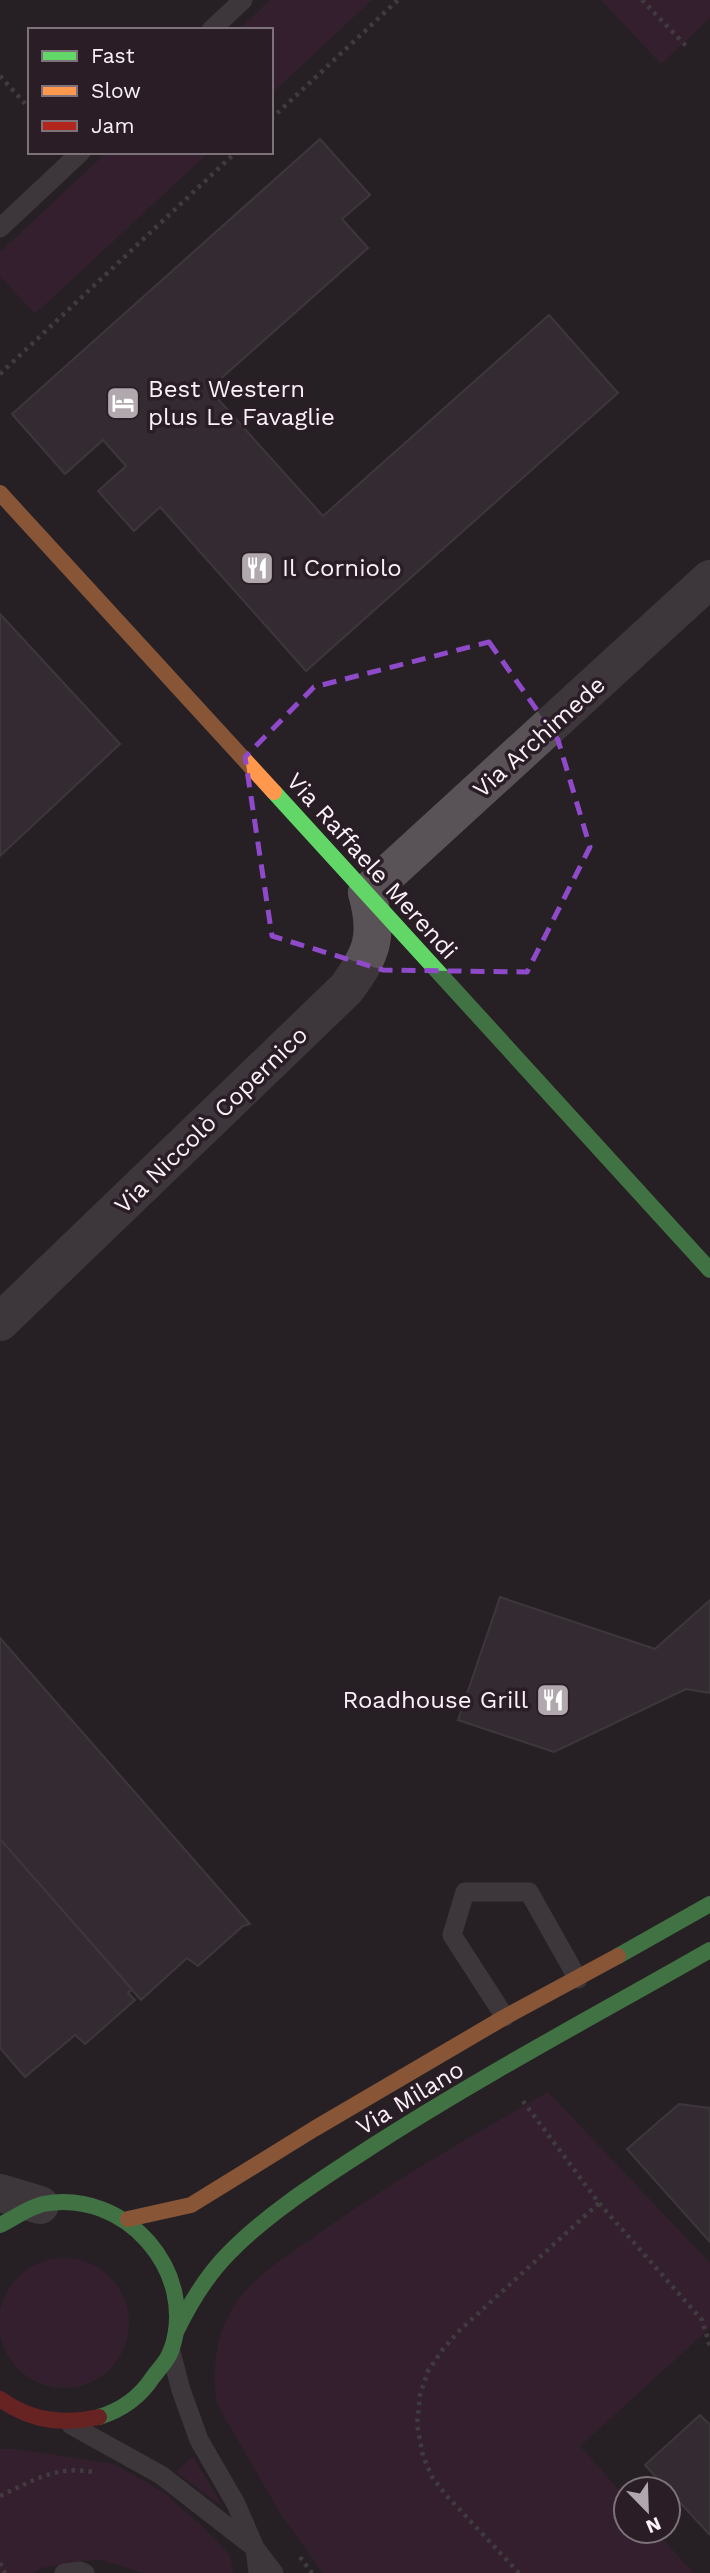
<svg xmlns="http://www.w3.org/2000/svg" width="710" height="2573" font-family="'Work Sans',sans-serif">
<style>
.green{fill:#431e39}
.building{fill:#453641;stroke:#585256;stroke-width:2}
.lines{fill:none;stroke-linecap:round;stroke-linejoin:round}
.path{stroke:#615c5f;stroke-width:4.5;stroke-dasharray:3.5 5;stroke-linecap:butt}
.lane{stroke:#595357;stroke-width:19}
.street{stroke:#595357;stroke-width:38}
.fast{stroke:#63d668;stroke-width:16}
.slow{stroke:#ff974d;stroke-width:16}
.jam{stroke:#b3261e;stroke-width:16}
.marked{fill:none;stroke:#8e4ac8;stroke-width:5;stroke-dasharray:14 9;stroke-linejoin:round}
.labels{text-anchor:middle;dominant-baseline:central;stroke-width:7;stroke-linejoin:round;paint-order:stroke}
.poi-label{font-size:24px;fill:#fbf1f8;stroke:#2a1d26;text-anchor:start}
.street-label{font-size:24px;fill:#fbf1f8;stroke:#2a1d26}
</style>
<rect width="100%" height="100%" fill="#272025"/>
<path class="green" d="M270 0H372L271 94V30H238Z
M601 0H710V18L661 64Z
M107 152H209L35 314 0 276V252Z
M548 2092 710 2263V2328L580 2446 626 2498V2531H656L693 2573H323L280 2513 217 2404C212 2376 215 2340 229 2315 246 2281 281 2260 311 2239 387 2184 467 2139 548 2092Z
M-1 2323a65 65 0 1 1 130 0a65 65 0 1 1-130 0Z
M0 2449H16L114 2464 163 2492 202 2526 230 2555 233 2573H144L101 2560 80 2561 42 2568 32 2573H0Z
M193 2456 222 2506 176 2472Z"/>
<path class="building" d="M320 139 370 195 342 219 368 248 209 389 323 516 549 315 618 393 306 671 160 507 134 531 98 491 126 466 103 440 65 474 12 414Z
M0 614 120 744 0 856Z
M500 1597 655 1649 710 1600V1693L686 1689 554 1752 458 1720Z
M0 1638 250 1924 243 1926 198 1966 187 1958 141 2000 0 1839Z
M0 1839 132 1989 128 1993 135 2000 85 2044 75 2035 25 2077 0 2048Z
M679 2104 710 2108V2242L627 2149Z
M700 2415 710 2425V2535L645 2465Z"/>
<g class="lines">
<path class="path" d="M642 0 689 49
M0 76 30 109
M271 119 398 0
M0 374 236 152
M523 2101 599 2203 702 2320 710 2346
M0 2496C32 2481 57 2465 93 2472
M300 2557 312 2573
M0 2563 5 2573
M519 2573 445 2494 432 2477 423 2456 417 2425 420 2395 428 2371 443 2349 460 2330 599 2203"/>
<path class="lane" d="M211 30 243 0
M0 228 81 152
M505 2017 452 1935 465 1892H529L578 1979
M171 2352 181 2390 199 2440 236 2504 255 2548 274 2573
M71 2425 161 2475 255 2548 258 2573
M64 2573 80 2571 85 2573"/>
<path class="street" d="M0 1322 346 989C372 954 379 936 367 893L710 579
M0 2193 40 2205"/>
<path class="fast" d="M274 792 710 1270
M618 1956 710 1904
M0 2225C13 2219 29 2207 43 2204 125 2188 199 2272 171 2351 168 2360 159 2369 153 2377 140 2397 122 2410 99 2417
M176 2332C190 2303 206 2276 229 2253 271 2210 324 2178 374 2145 483 2075 598 2014 710 1950"/>
<path class="slow" d="M0 493 274 792
M128 2219 191 2205 314 2129 505 2017 618 1956"/>
<path class="jam" d="M0 2399C31 2421 62 2425 99 2417"/>
</g>
<path d="M0 0H710V2573H0ZM489 642 558 740 590 847 527 972 383 970 272 936 245 757 314 687Z" fill="#272025" fill-opacity=".55" fill-rule="evenodd"/>
<path class="marked" d="M489 642 558 740 590 847 527 972 383 970 272 936 245 757 314 687Z"/>
<defs>
<g id="hotel-square" transform="scale(1.75)"><rect x="-9" y="-9" width="18" height="18" rx="4" fill="#b1a8ae" stroke="#2a1d26"/><path d="M-6-4.5h1.5V1H6V5H4.5V3h-9V5H-6ZM-4 0a1.8 1.8 0 1 1 3.6 0ZM.5 0V-2.5h3Q6-2.5 6 0Z" fill="#fff"/></g>
<g id="restaurant-square" transform="scale(1.75)"><rect x="-9" y="-9" width="18" height="18" rx="4" fill="#b1a8ae" stroke="#2a1d26"/><path d="M-5-6h1v4h1v-4h1v4h1v-4h1v5L-1.5 .5V6h-2V.5L-5-1ZM5-6V6H3V1.5H1.5Q1.5-4 5-6Z" fill="#fff"/></g>
</defs>
<g fill-rule="evenodd">
<use href="#hotel-square" x="123" y="403"/>
<use href="#restaurant-square" x="257" y="568"/>
<use href="#restaurant-square" x="553" y="1700"/>
</g>
<g class="labels">
<g class="poi-label">
<text x="148" y="389">Best Western<tspan x="148" dy="28">plus Le Favaglie</tspan></text>
<text x="282" y="568">Il Corniolo</text>
<text x="528" y="1700" text-anchor="end">Roadhouse Grill</text>
</g>
<g class="street-label">
<text transform="translate(539 737) rotate(-42)">Via Archimede</text>
<text transform="translate(372 866) rotate(48)">Via Raffaele Merendi</text>
<text transform="translate(211 1120) rotate(-44)">Via Niccolò Copernico</text>
<text transform="translate(410 2098) rotate(-31)">Via Milano</text>
</g>
</g>
<rect x="28" y="28" width="245" height="126" fill="#2a1d26" stroke="#7e727a" stroke-width="2"/>
<rect x="42" y="51" width="35" height="10" fill="#63d668" stroke="#7e727a" stroke-width="2"/>
<text x="91" y="63" font-size="21" fill="#fbf1f8">Fast</text>
<rect x="42" y="86" width="35" height="10" fill="#ff974d" stroke="#7e727a" stroke-width="2"/>
<text x="91" y="98" font-size="21" fill="#fbf1f8">Slow</text>
<rect x="42" y="121" width="35" height="10" fill="#b3261e" stroke="#7e727a" stroke-width="2"/>
<text x="91" y="133" font-size="21" fill="#fbf1f8">Jam</text>
<g transform="translate(647 2510) rotate(157)"><circle r="33" fill="#2a1d26" stroke="#7e727a" stroke-width="2"/>
<path d="M0-5L12 26L0 18L-12 26Z" fill="#b1a8ae"/>
<text y="-10" font-size="19" font-weight="bold" text-anchor="middle" fill="#fbf1f8">N</text>
</g>
</svg>
